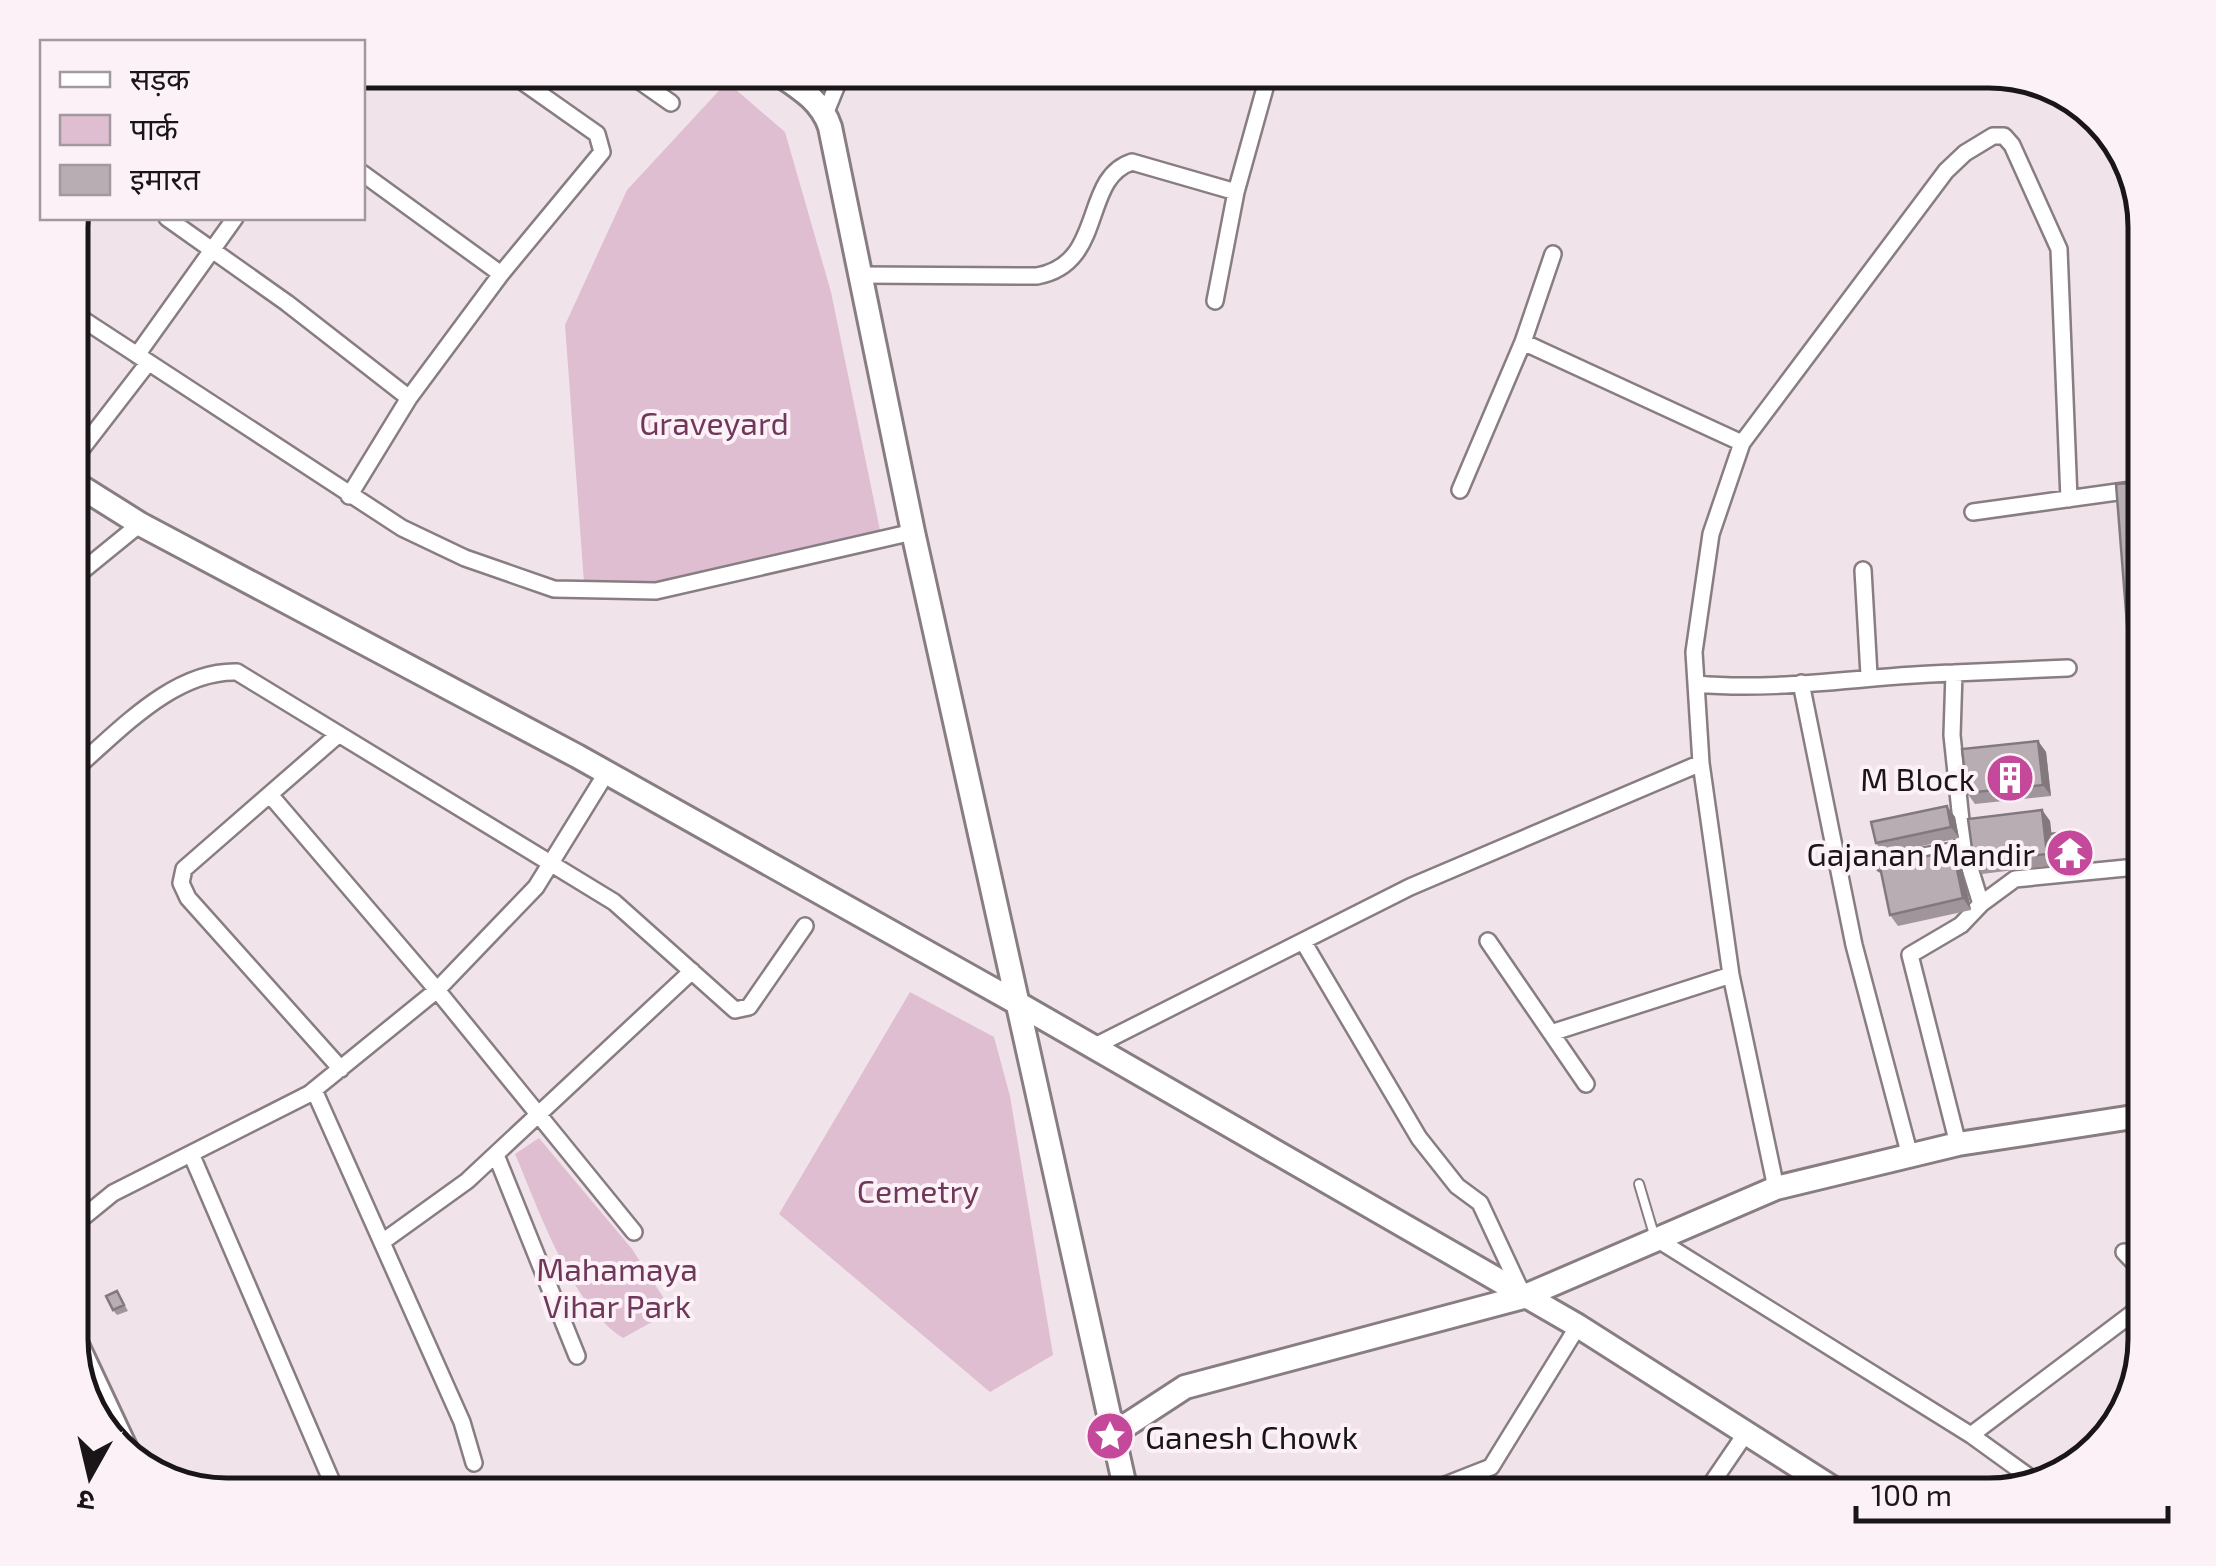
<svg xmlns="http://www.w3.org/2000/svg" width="2216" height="1566" font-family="'Exo 2','Noto Sans Devanagari',sans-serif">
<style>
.green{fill:#e0bed1}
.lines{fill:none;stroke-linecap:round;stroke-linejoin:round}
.lane-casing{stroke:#877d82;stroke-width:12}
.street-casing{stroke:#877d82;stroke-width:20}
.secondary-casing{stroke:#877d82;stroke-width:28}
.lane{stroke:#fff;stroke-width:8}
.street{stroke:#fff;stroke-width:15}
.secondary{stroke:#fff;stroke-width:22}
.wall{fill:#9f959b}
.shaded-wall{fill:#82797e}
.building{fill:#b9adb4;stroke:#82797e;stroke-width:2.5}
.labels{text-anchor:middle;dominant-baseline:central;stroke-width:8;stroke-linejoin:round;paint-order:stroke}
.park-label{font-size:32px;fill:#6f385b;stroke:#fdf1f8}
.poi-label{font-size:32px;fill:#1a1618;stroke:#fdf1f8;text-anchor:end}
.rim{fill:none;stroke:#1a1618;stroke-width:5}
</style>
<rect width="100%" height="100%" fill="#f0e4ea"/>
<path class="green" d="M727 82 785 132 831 292 881 535 585 596 565 325 627 190Z
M910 992 994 1037 1010 1096 1053 1355 990 1392 779 1214Z
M539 1138 632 1249 672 1311 623 1338C571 1305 539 1210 515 1154Z"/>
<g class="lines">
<g class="lane-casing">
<path id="lane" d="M1639 1184 1655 1238"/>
</g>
<g class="street-casing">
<path id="street" d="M624 70 671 103
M826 112 843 70
M362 173 501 274
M167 218 287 303 409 398
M860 275 1037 276C1106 264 1081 178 1132 162L1236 192
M1215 301 1236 192 1270 70
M70 311 402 528 465 558 554 589 656 591 913 532
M1523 342 1742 443
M137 355 235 218
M70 464 148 363
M1460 490 1523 342 1553 254
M349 496 409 398 501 274 602 152 597 134 506 70
M1973 512 2146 488
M1863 570 1869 675
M70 581 140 524
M1801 683 1854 945 1910 1156
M1697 684C1779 692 1870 675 1954 673
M339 734 184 869 181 883 188 898 341 1069
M70 773C118 733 172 670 237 672L614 902 735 1010 749 1007 805 926
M271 796 437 990 634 1232
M1964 849 1952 735 1954 673 2068 668
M1883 863 1964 849 1981 904 1961 925 1910 955 1958 1144
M2144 866 2146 747
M1981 904 2015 879 2146 866
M1488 941 1586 1084
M1304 943 1419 1138 1457 1186 1480 1203 1522 1293
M1551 1033 1731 975
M1093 1047 1410 887 1701 763
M314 1090 462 1422 474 1463
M496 1155 577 1356
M192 1156 338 1496
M1776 1188 1731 975 1701 763 1694 652 1711 534 1742 443 1946 171 1965 153 1993 136H2004L2012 145 2059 249 2069 499
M70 1228 113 1193 309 1094 437 990 536 887 607 772
M1655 1238 1971 1435 2039 1484
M385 1240 467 1181 692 971
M2124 1252 2146 1275
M1971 1435 2146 1303
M1417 1496 1491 1467 1578 1326
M1703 1496 1746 1433"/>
</g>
<g class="secondary-casing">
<path id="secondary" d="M773 70C796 86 821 99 830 127L913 532 1127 1496
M70 480 140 524 577 756 1019 1004 1578 1326 1845 1496
M70 1330 133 1464
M1110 1436 1185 1387 1523 1297 1776 1188 1958 1144 2146 1115"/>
</g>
<use href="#lane" class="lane"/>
<use href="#street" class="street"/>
<use href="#secondary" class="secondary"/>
</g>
<path class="wall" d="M2146 482V686L2130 663Z
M2038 741 2046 752 2051 796 1975 804 1967 793Z
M1947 806 1955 817 1959 838 1884 854 1876 843Z
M2042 810 2050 821 2051 833 2074 831 2082 842 2084 862 2059 865 2054 858 2055 865 1982 874 1974 863Z
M1961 862 1971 910 1898 926 1890 915Z
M117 1291 128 1311 117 1315 113 1310Z"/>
<path class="shaded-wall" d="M2038 741 2046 752 2051 796 2043 785Z
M1947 806 1955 817 1959 838 1951 827Z
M2042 810 2050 821 2054 853H2051L2054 858 2055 865 2047 854Z
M2074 831 2082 842 2084 862 2076 850Z
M1953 850 1961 862 1971 910 1963 898Z"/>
<path class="building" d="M2146 482V662L2130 663 2116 484Z
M2038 741 2043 785 1967 793 1962 749Z
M1947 806 1951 827 1876 843 1871 822Z
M2042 810 2047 854 1974 863 1968 819Z
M2074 831 2076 850 2051 853 2049 834Z
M1953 850 1963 898 1890 915 1880 867Z
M117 1291 124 1305 113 1310 106 1296Z"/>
<defs>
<g id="building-disc" transform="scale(2.5)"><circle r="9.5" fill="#c4499b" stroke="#fdf1f8"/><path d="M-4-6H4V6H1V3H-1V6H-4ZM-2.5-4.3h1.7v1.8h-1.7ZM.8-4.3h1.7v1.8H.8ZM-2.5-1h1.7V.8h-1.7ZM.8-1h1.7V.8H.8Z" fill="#fff"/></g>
<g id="temple-disc" transform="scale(2.5)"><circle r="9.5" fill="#c4499b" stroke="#fdf1f8"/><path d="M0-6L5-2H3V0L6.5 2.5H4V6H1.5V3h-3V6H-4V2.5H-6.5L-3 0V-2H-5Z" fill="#fff"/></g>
<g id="sight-disc" transform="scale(2.5)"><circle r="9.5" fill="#c4499b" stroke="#fdf1f8"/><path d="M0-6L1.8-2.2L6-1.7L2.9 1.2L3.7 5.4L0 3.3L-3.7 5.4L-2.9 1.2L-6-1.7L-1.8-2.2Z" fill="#fff"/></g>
</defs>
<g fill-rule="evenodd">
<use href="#building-disc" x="2010" y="778"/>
<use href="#temple-disc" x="2070" y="853"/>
<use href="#sight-disc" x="1110" y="1436"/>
</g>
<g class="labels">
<g class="park-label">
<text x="714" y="422">Graveyard</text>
<text x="918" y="1190">Cemetry</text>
<text x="617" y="1268">Mahamaya<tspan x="617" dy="37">Vihar Park</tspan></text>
</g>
<g class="poi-label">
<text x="1975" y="778">M Block</text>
<text x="2035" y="853">Gajanan Mandir</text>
<text x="1145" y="1436" text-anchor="start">Ganesh Chowk</text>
</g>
</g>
<path d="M0 0H2216V1566H0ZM227 88H1989A139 139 0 0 1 2128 227V1339A139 139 0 0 1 1989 1478H227A139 139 0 0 1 88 1339V227A139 139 0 0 1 227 88Z" fill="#fdf1f8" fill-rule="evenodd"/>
<path class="rim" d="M227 88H1989A139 139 0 0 1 2128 227V1339A139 139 0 0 1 1989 1478H227A139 139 0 0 1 88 1339V227A139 139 0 0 1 227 88Z"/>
<rect x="40" y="40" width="325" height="180" fill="#fdf1f8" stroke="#a2999e" stroke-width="2.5"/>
<rect x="60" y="72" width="50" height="15" fill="#ffffff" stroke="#a2999e" stroke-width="2.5"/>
<text x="130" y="90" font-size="30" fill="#1a1618">सड़क</text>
<rect x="60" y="115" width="50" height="30" fill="#e0bed1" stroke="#a2999e" stroke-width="2.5"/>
<text x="130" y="140" font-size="30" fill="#1a1618">पार्क</text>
<rect x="60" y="165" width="50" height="30" fill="#b9adb4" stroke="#a2999e" stroke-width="2.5"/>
<text x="130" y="190" font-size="30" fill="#1a1618">इमारत</text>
<g transform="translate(90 1476) rotate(188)" stroke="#fdf1f8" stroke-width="8" paint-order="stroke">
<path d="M0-8L18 38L0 25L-18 38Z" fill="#1a1618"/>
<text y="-15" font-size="28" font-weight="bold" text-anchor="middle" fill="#1a1618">उ</text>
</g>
<path d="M1856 1506v15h312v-15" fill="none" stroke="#1a1618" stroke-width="5"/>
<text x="1871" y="1506" font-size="30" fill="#1a1618" stroke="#fdf1f8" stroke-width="8" paint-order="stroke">100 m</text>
</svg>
